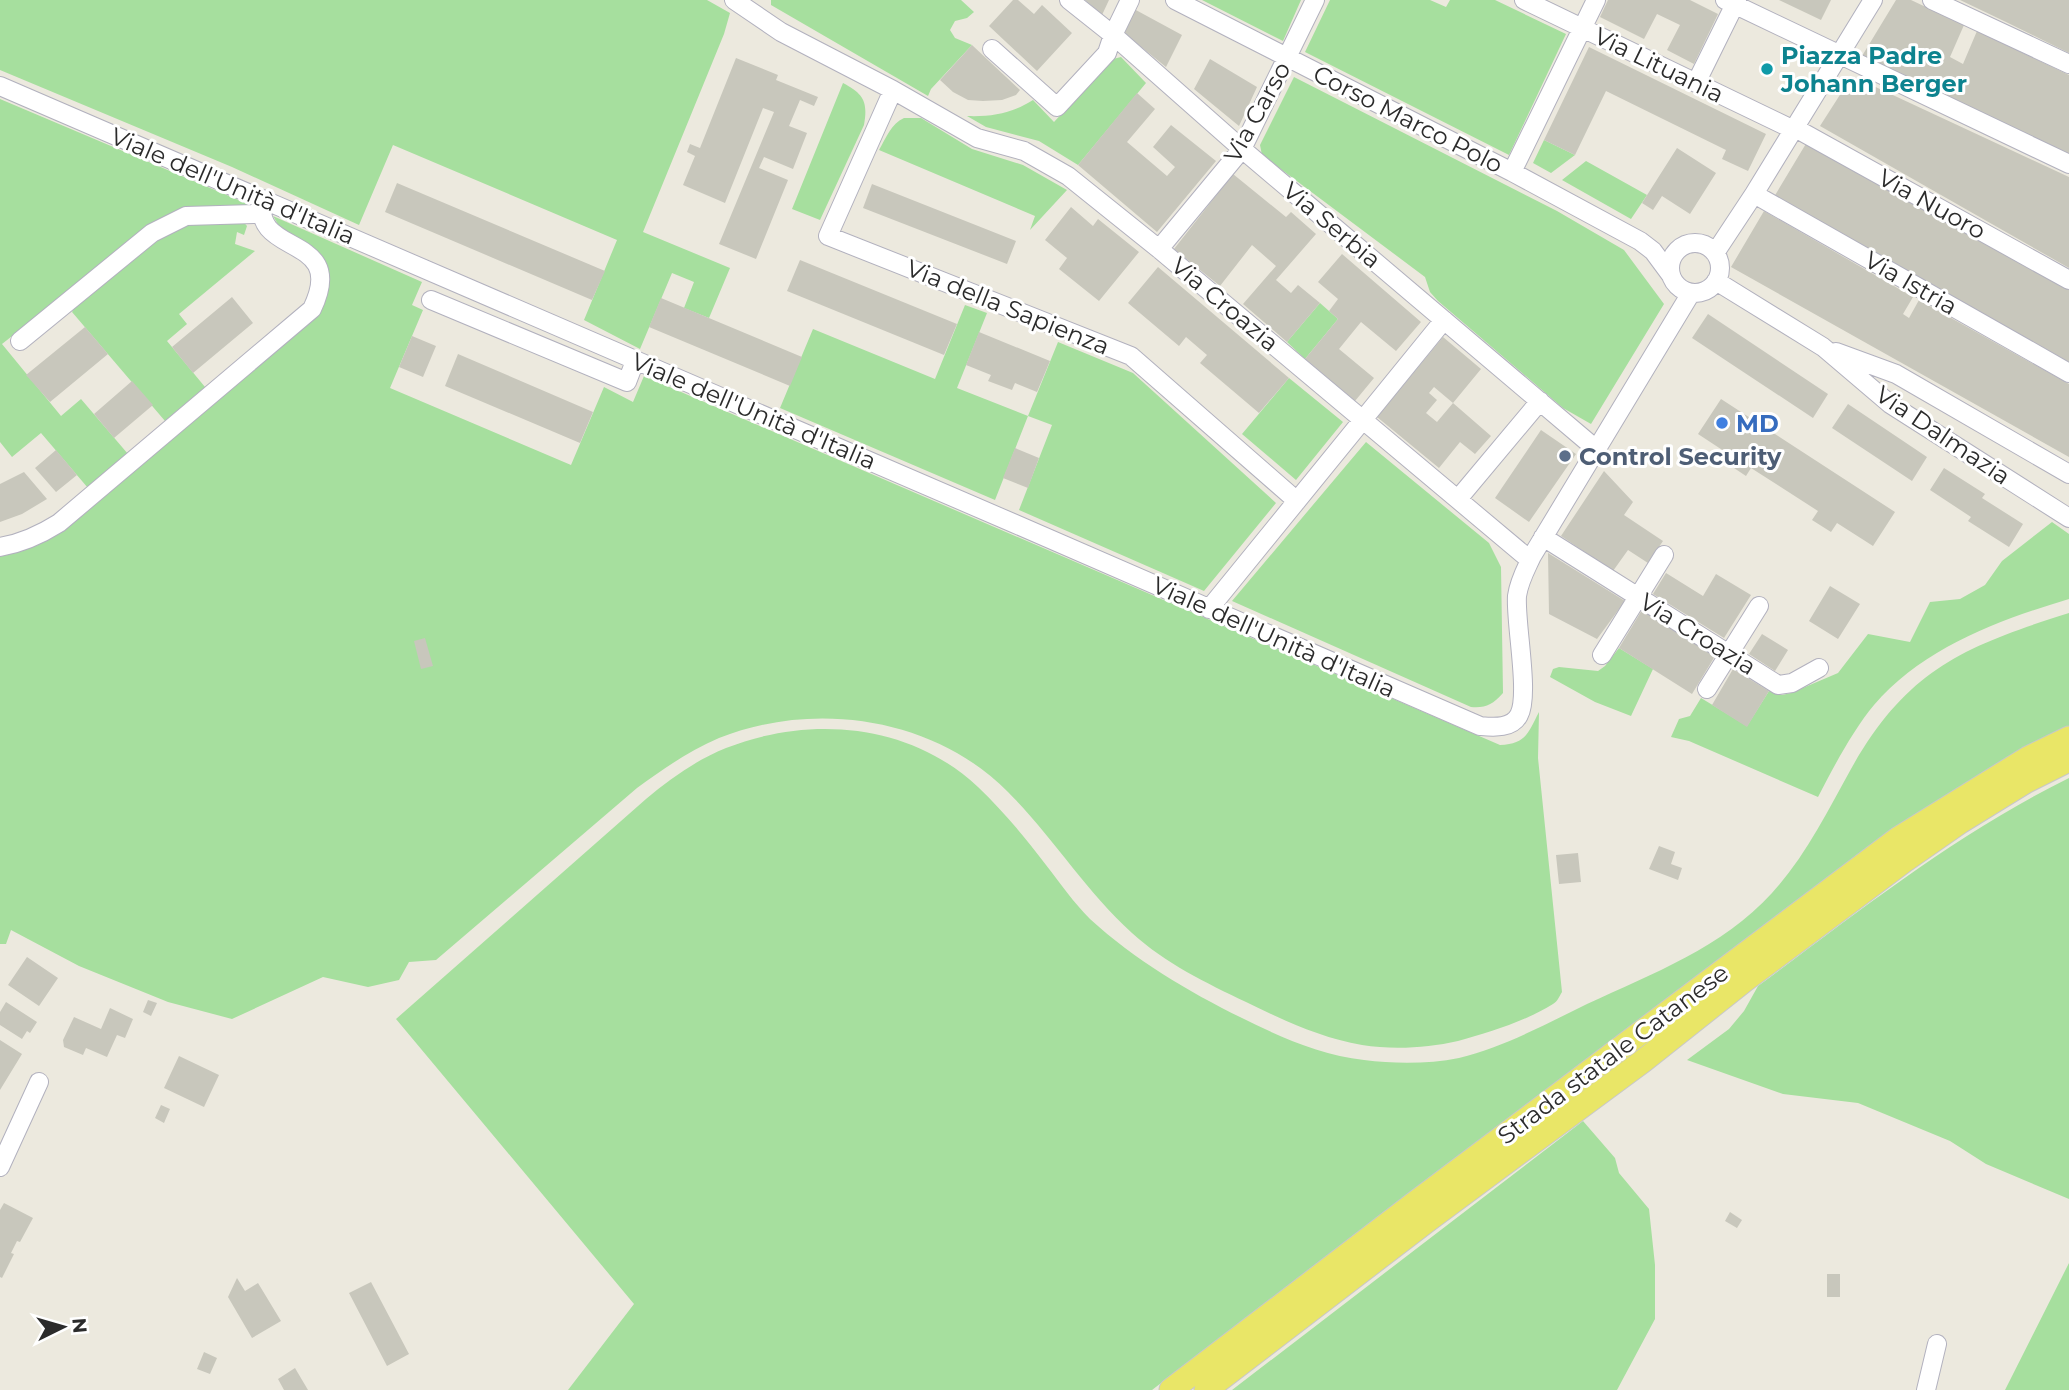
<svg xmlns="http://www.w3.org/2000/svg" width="2069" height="1390" font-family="Montserrat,sans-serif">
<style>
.green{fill:#a6df9e}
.building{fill:#c8c7bc}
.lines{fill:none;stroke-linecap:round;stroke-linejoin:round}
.minor-casing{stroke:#b2b1be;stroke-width:20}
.major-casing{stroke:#c8c8c8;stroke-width:25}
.minor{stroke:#fff;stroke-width:18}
.major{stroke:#e9e667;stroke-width:23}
.culture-dot{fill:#0f9aa8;stroke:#fff;stroke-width:2.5}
.shop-dot{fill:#3f7fe0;stroke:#fff;stroke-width:2.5}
.service-dot{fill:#5c6f8a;stroke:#fff;stroke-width:2.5}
.labels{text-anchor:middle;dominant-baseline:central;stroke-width:6;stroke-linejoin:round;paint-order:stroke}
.culture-label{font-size:24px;font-weight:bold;fill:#0d838f;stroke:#fff;text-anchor:start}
.street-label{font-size:24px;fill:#2b2b2b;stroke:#fff}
.shop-label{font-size:24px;font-weight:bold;fill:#366cbe;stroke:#fff;text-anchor:start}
.service-label{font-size:24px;font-weight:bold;fill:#4e5e75;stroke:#fff;text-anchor:start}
</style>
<rect width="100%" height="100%" fill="#ece9de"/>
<path class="green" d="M0 0H707L730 13 724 34 643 232 730 268 709 318 684 308 694 282 672 273 640 349 584 320 617 240 393 145 359 225 232 167 0 70Z
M771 0H961L974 12 967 18 955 21 950 30 955 38 972 45 931 89 928 96 771 5Z
M1202 0H1301L1283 41Z
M1330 0H1430L1446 7 1450 0H1495L1566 34 1509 155 1305 52Z
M1121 57 1146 83 1078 165 1039 141 986 127 967 116C991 117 1013 113 1033 100L1054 122 1113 59Z
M1294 77 1557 211 1624 250 1664 304 1591 424 1563 408 1438 301 1430 292 1425 277 1262 155 1260 145Z
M843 83C864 94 868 102 864 125L820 220 792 209Z
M0 99 248 204 245 209 148 229 2 344 61 416 81 399 128 454 88 488 41 433 12 457 0 442Z
M904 118H921L972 149 1023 165 1067 190 1030 230 1035 216 879 150C886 138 891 124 904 118Z
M1544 140 1575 155 1551 173 1533 163Z
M1586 161 1647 195 1631 219 1562 180Z
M273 216 422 282 412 305 423 310 390 388 571 465 604 387 633 402 644 376 1500 745C1526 744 1528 733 1539 712L1538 758 1562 992C1559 997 1557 1002 1553 1004 1526 1021 1488 1033 1458 1041 1427 1048 1393 1050 1362 1045 1321 1038 1283 1020 1246 1002 1206 983 1165 963 1132 933 1085 890 1052 836 1008 792 934 717 814 700 719 738 689 751 663 769 637 788L436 960 409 962 399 980 368 987 323 977 232 1019 168 1002 79 966 11 930 6 944H0V555L38 545 96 504 320 310 328 288V271L318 253 282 231Z
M240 218 247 226 244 235 237 232 235 244 255 251 179 314 187 324 167 341 205 387 165 421 72 312 82 297 159 235 184 223Z
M1320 303 1338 319 1305 359 1287 342Z
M965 305 987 313 957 388 1028 416 1058 342 1133 373 1276 503 1204 591 1019 510 1052 425 1028 416 995 500 780 408 813 329 935 379Z
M1289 378 1343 422 1296 480 1242 434Z
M1366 442 1489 543 1501 567 1503 693C1492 705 1486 708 1471 707L1232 601Z
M2052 522 2069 534V599C1999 620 1923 648 1874 705 1853 730 1833 768 1818 797L1689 741 1671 737 1679 719 1690 716 1701 698 1747 726 1769 691 1782 695 1791 693 1838 673 1868 634 1910 642 1930 602 1960 599 1985 585 2002 561Z
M2069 613V727L2006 760 1946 796 1888 834 1788 907 1562 1081 1410 1192 1152 1390H568L634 1304 396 1019 646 799C670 779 696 760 726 748 810 715 910 723 978 787 1003 811 1025 837 1046 865 1060 883 1074 903 1090 919 1135 960 1187 991 1242 1018 1280 1037 1321 1055 1364 1060 1395 1064 1429 1064 1459 1058 1504 1047 1546 1024 1587 1004 1652 974 1723 947 1772 893 1805 857 1827 812 1851 769 1907 669 1965 646 2069 613Z
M1619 648 1653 669 1631 716 1595 702 1550 677 1553 669 1559 667 1598 671 1605 666Z
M2069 778V1199L1986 1164 1950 1141 1858 1103 1783 1094 1687 1060 1729 1029 1744 1011 1758 986C1858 912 1957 833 2069 778Z
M1583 1121 1615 1158 1619 1173 1649 1209 1655 1265V1319L1617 1390H1232Z
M2069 1263V1390H2005Z"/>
<path class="building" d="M1013 0H1018L1034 14 1042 5 1072 33 1037 71 989 26Z
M1085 0H1109L1102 15Z
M1608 0H1690L1718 14 1694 64 1667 50 1680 25 1657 14 1644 39 1600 17Z
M1779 0H1831L1821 20Z
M1896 0H1911L1964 25 1950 57 1963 64 1977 31 2069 75V156L1862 56Z
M1960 0H2069V53L2006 22Z
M1134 9 1182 35 1166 67 1124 33Z
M972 45 1020 90 1016 95 1002 100 983 101 968 100 953 92 940 80Z
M1589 47 1766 134 1748 171 1722 159 1726 150 1606 91 1575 155 1544 140Z
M736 58 778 75 776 80 818 97 814 106 800 100 789 126 807 133 793 169 764 157 759 168 788 180 756 259 719 244 774 112 763 108 725 203 683 185 695 156 687 152 690 144 700 148Z
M1210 59 1257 87 1239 126 1194 89Z
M1852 76 2069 177V268L1820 126Z
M1137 93 1155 109 1127 142 1167 176 1175 167 1153 147 1171 125 1216 161 1157 232 1078 165Z
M1807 142 2069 290V362L1774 197Z
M1677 148 1716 173 1690 214 1662 196 1653 210 1642 203Z
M1233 174 1286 217 1291 212 1316 234 1276 280 1291 293 1298 285 1320 303 1287 342 1243 304 1276 266 1252 245 1220 286 1174 249Z
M397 183 605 271 592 300 385 212Z
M872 184 1016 241 1007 264 863 208Z
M1071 207 1093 226 1098 219 1139 252 1099 301 1059 269 1067 258 1045 240Z
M1764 211 1913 297 1903 314 1909 318 1919 300 2069 384V457L1731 267Z
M1342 254 1421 322 1396 351 1361 322 1339 349 1374 378 1355 401 1305 359 1338 319 1329 311 1338 299 1318 282Z
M800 260 957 324 944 355 787 291Z
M1158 267 1289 378 1259 413 1200 363 1207 355 1186 337 1179 346 1128 303Z
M232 297 253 323 193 373 172 347Z
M661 298 802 357 790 386 649 327Z
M1708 314 1828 394 1813 418 1692 338Z
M85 327 108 354 50 402 26 375Z
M979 332 1050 361 1037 392 1015 383 1012 390 988 381 991 375 966 365Z
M412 336 436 346 423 377 399 367Z
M1443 337 1481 369 1453 403 1434 387 1429 393 1437 400 1426 413 1437 422 1453 403 1491 436 1475 454 1460 442 1439 468 1377 417Z
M458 354 593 412 580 443 445 386Z
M132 381 153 405 114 438 94 414Z
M1721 399 1895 512 1873 546 1837 523 1831 532 1812 520 1818 511 1751 468 1746 476 1728 464 1733 457 1698 434Z
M1848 404 1927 457 1912 481 1832 428Z
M1541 430 1576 454 1529 522 1495 498Z
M1015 448 1039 458 1028 488 1003 478Z
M56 450 77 475 56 492 35 468Z
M1944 468 1985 494 1982 498 2023 524 2009 547 1968 521 1971 517 1930 490Z
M1604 471 1633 502 1624 515 1663 541 1648 563 1628 550 1613 571 1561 536Z
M24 472 47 499 22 514 0 522V484Z
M1548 553 1625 601 1597 639 1549 614Z
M1666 573 1703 596 1716 574 1751 595 1724 638 1653 594Z
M1830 586 1860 604 1838 639 1809 621Z
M1642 610 1715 656 1692 694 1619 648Z
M1762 634 1788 650 1775 671 1749 654Z
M425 638 433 666 421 669 414 641Z
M1733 669 1769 691 1747 727 1712 705Z
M1659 846 1675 852 1671 864 1682 868 1678 880 1649 869Z
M1578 853 1581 882 1559 884 1556 855Z
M27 957 58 978 39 1006 8 985Z
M148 1000 157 1003 151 1016 143 1012Z
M6 1002 37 1022 30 1033 27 1031 22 1039 0 1025V1012Z
M110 1008 133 1019 125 1038 117 1035 107 1057 86 1048 83 1055 64 1047 63 1040 74 1017 101 1029Z
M0 1040 22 1054 0 1090Z
M179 1056 219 1075 204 1107 164 1088Z
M161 1105 170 1109 164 1123 155 1118Z
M4 1203 33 1218 20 1242 17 1241 11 1253 14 1254 2 1278 0 1277V1210Z
M1730 1212 1742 1220 1737 1228 1725 1221Z
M1827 1274H1840V1297H1827Z
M237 1278 245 1291 258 1283 281 1321 252 1338 228 1297Z
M371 1282 409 1354 387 1366 349 1293Z
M204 1352 217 1358 210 1374 197 1369Z
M295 1368 308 1390H284L278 1379Z"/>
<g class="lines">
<g class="minor-casing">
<path id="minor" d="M734 0 781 32 893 90 977 138 1024 151 1068 176 1159 249 1530 560
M1069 0 1113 35 1242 149 1596 449
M1175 0 1512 172 1640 241 1653 251 1670 274
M1524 0 1794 130
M1725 0 2069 164
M1932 0 2069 64
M992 49 1057 107 1107 53 1113 35 1130 0
M1696 83 1737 0
M0 86 1013 523 1480 726C1493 727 1512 729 1519 715 1530 695 1515 622 1517 596 1519 581 1526 569 1532 556L1691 293
M893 90 828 236 1131 356 1297 501
M1795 128 2069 280
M1512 172 1596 0
M1754 194 2069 373
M1670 268a25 25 0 1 1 50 0a25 25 0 1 1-50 0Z
M1159 249 1242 149 1315 0
M1715 253 1754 194 1873 0
M1716 281 1823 347 1890 404 2069 518
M431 300 627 382 635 361
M20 341 152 233 186 216 254 214 260 210
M1836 352 1896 374 2069 474
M1458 499 1540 401
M1543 537 1778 685 1792 683 1819 668
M0 547C23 543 40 535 59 523L312 309C349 232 250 258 263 199
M1209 609 1444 320
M1602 655 1664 555
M1707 689 1759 606
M0 1167 39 1082
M1926 1390 1937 1344"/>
</g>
<g class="major-casing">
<path id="major" d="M1171 1390 1415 1203 1899 838 2028 758 2069 738
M1206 1390 1428 1220 1643 1061 1745 980 1904 861 1960 822 2025 782 2069 760"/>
</g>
<use href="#minor" class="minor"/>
<use href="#major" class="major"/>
</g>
<circle class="culture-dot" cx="1767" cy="69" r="7"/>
<circle class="shop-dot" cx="1722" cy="423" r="7"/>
<circle class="service-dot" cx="1565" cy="456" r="7"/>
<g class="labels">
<g class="culture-label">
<text x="1781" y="55">Piazza Padre<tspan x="1781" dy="28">Johann Berger</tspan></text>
</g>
<g class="street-label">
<text transform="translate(1659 65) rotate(26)">Via Lituania</text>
<text transform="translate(1257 112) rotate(-61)">Via Carso</text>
<text transform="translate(1408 119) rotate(27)">Corso Marco Polo</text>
<text transform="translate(233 186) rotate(23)">Viale dell'Unità d'Italia</text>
<text transform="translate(1932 204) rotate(29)">Via Nuoro</text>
<text transform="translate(1332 225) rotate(40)">Via Serbia</text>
<text transform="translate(1911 283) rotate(30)">Via Istria</text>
<text transform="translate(1225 304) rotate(40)">Via Croazia</text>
<text transform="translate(1008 307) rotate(22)">Via della Sapienza</text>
<text transform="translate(754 411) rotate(23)">Viale dell'Unità d'Italia</text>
<text transform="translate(1943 435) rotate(34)">Via Dalmazia</text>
<text transform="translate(1698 634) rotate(32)">Via Croazia</text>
<text transform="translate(1274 637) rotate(24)">Viale dell'Unità d'Italia</text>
<text transform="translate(1613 1054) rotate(-37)">Strada statale Catanese</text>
</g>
<g class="shop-label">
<text x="1736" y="423">MD</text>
</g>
<g class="service-label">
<text x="1579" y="456">Control Security</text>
</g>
</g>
<g transform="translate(63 1327) rotate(85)" stroke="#ffffff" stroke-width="5" paint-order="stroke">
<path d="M0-5L12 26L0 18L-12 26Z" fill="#2b2b2b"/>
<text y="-10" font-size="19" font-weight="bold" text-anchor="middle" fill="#2b2b2b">N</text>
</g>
</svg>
